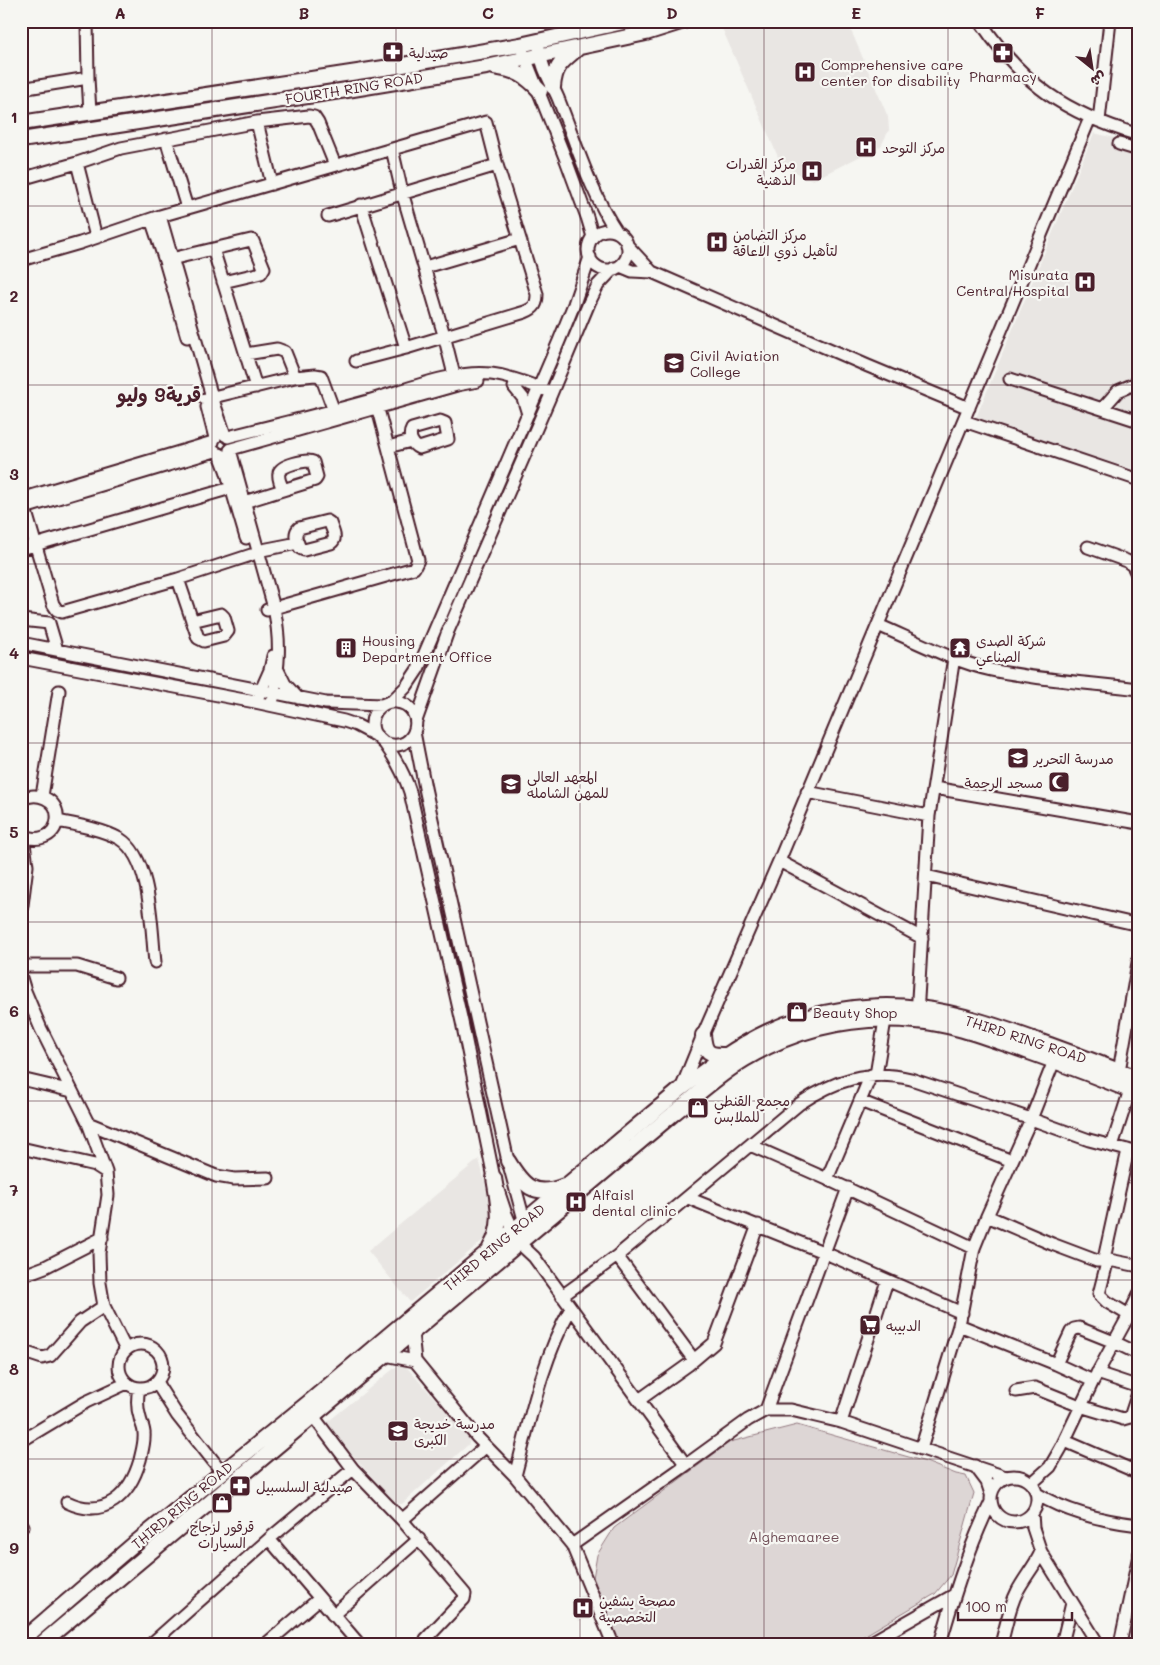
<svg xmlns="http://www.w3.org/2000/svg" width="1160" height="1665" font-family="Mali,'Playpen Sans Arabic',sans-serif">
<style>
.built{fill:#e9e6e3}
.green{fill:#ddd6d5;stroke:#947a80}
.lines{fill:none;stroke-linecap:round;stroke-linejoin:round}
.minor-casing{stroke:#4a1f2b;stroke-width:15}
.major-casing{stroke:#4a1f2b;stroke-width:18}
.minor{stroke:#f6f6f2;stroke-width:11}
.major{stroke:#f6f6f2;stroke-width:14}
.grid{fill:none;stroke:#4a1f2b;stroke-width:1;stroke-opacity:0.55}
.labels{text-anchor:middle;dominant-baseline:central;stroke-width:4.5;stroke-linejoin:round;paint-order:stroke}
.poi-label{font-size:14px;fill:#4a1f2b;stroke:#f6f6f2;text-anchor:start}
.street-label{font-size:14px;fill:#4a1f2b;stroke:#f6f6f2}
.park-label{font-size:14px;fill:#6f4d56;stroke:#f6f6f2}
.district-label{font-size:19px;font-weight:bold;fill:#4a1f2b;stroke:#f6f6f2}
.neatline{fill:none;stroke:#4a1f2b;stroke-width:2}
.grid-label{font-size:16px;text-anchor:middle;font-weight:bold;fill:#4a1f2b}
</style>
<rect width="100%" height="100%" fill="#f6f6f2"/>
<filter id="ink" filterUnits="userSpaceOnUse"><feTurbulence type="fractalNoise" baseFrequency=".02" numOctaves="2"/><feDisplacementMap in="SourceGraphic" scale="10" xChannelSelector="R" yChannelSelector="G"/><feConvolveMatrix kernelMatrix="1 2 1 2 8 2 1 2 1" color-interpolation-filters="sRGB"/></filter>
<g filter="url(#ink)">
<path class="built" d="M732 21H847L888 117 889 130 881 146 813 180 782 166 721 26Z
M1094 133 1139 144V471L975 420Z
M479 1159 494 1217 487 1237 410 1302 368 1251Z
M402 1362 470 1438 469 1444 402 1504 395 1503 325 1424Z
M587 1594 595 1616 579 1621 572 1599Z"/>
<path class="green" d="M797 1425 926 1462 956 1474 966 1476 974 1493 951 1575 935 1594 850 1644H620L612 1632 600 1605 593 1578 597 1555 614 1528 730 1442Z"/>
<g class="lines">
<g class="minor-casing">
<path id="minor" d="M87 21 88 78 90 112
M980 21C1023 85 1065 113 1139 135
M574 34 575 21
M520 45 566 160 587 217 593 237
M539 48C541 67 551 82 558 98 576 143 590 192 617 232
M21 89 88 78
M1099 121 1110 21
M257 122 272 184
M166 139 187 208
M1119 144 1139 150
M392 149 402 192 444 335 456 383
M77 163 96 237
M21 179 77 163 121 148 257 122 309 116 314 117 318 123 335 165
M361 205 406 348
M160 216 212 397 225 435
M328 216 497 165
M151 219 165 261 187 337
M588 250a20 20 0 1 1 40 0a20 20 0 1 1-40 0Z
M627 245 652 272 868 366 969 408
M213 249 251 240 253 241 264 268 261 273 223 282
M21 260 80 243 160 216 486 122 497 165 537 294C537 304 535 308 525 312L406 348 356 361
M167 260 213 249 256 387
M620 266 632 271 652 272
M425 267 520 239
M295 377 315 375 321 376 334 411
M1010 379 1139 421
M514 387 523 398 528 414
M205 399 295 377 285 352 277 349 246 354
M207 407 215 438
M1102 409 1118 391 1139 382
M440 421 445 423 448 439 419 448C412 445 408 436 412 429Z
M964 421 1139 480
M228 437C275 425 322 414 368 401 406 390 452 370 491 374 510 376 528 384 546 390
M388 447 411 441
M231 449 457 385 478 381
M230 450 274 608C281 642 279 665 273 699
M220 454 226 470 246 538
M21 495 53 604 57 610 62 612 178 579 251 555
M21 499 213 442
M244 502 315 480 317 477 313 462C307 459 280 465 279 473 278 477 281 485 283 489
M21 509 215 451
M327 521 330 523C332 530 338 538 331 543L304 550 300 548C297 542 293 534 299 528Z
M1088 547 1127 561 1133 566 1139 578
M21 549 231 488
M257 551 298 543
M178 579 198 638 204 641 224 636 228 631 224 617 221 614 192 621
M267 610 414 568 418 560 376 402
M21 620 49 623
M49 623 57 650
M878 625C913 640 955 662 991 670 1040 680 1090 683 1139 689
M21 643 326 703 383 705
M21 658 255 702 344 721 356 725 375 735
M278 670 285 684 298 698
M258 697 270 670 273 656
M391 702 406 687 418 669 559 341 574 304 590 257
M416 721 448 631 549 399 589 303 598 285 614 268
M414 732 425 788 508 1161 526 1227
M384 743C419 756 428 705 396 702 388 701 381 705 376 711 372 717 371 723 373 730 375 737 381 739 385 744 395 758 405 776 410 792L462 1022 494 1178 506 1214 519 1243 534 1257 686 1465 748 1420 766 1410H791L841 1422 1006 1477
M934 788 1139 823
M807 792 929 816
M42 796 59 691
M21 800C36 790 59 799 57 819 56 838 35 843 21 834
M57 821C77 825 102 829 120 839 152 859 151 929 155 962
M779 861 922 938
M926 876 1139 925
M21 913 27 866 23 836
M21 966H77L116 978
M21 978 25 991 41 1029 88 1123 106 1172 108 1195 99 1253 100 1283 104 1306 126 1350
M917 1015 929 816 954 657
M1119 1071 1139 957
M876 1075 885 1020
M21 1079 72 1091
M681 1089 703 1035 779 861 1090 118
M860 1101 1012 1161
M88 1123 216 1176 234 1179 268 1178
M750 1145 827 1179 974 1248
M1112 1146 1130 1090
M21 1148 95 1165 106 1172
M827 1179 871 1075
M688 1198 823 1252 962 1313
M987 1216 1052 1244 1097 1261H1101L1104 1259 1139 1266
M617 1256 694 1360
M1104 1259 1128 1150
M1108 1259 1099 1294 1107 1302 1129 1315
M21 1276 45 1267 102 1238
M21 1296 23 1276
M562 1296 617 1256 799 1104C835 1080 868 1069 911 1079L1031 1119 1089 1140 1139 1153
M959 1325 1056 1364 1071 1332 1074 1329 1079 1328 1114 1342 1139 1354
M412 1332 415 1361 477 1437 515 1476 572 1545 613 1644
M119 1366a22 22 0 1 1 44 0a22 22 0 1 1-44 0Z
M21 1351 42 1358 50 1356 80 1322 104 1306
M385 1355 415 1361
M1056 1364 1093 1381
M1097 1373 1139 1387
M156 1382 177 1415 222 1472
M1016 1391 1035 1388 1080 1406 1123 1419 1130 1417 1139 1390
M639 1400 688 1365 714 1343 758 1225
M766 1410 848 1188
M313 1416 353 1469
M841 1422 887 1281
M21 1441 86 1402 127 1383
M1065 1441 1139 1473
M921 1449 959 1325 974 1248 987 1216 1031 1119 1054 1061
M975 1466 987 1482 991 1494
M991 1499a23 23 0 1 1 46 0a23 23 0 1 1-46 0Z
M515 1476C530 1419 542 1360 571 1308
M1032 1483 1050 1467 1061 1448 1093 1381 1129 1315 1139 1294
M1037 1494C1068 1513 1103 1521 1139 1525
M67 1502C105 1520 130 1495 140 1460 142 1451 145 1442 144 1433 144 1428 141 1423 140 1418 137 1409 137 1398 139 1388
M1032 1513 1033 1528 1041 1552 1098 1644
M402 1520 485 1447
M21 1525 23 1526
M269 1539 359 1644
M572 1545 686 1465
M333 1615 419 1539
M151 1644 269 1539 353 1469 402 1520 465 1594 464 1599 426 1639 424 1644
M266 1644 319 1599
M868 1644 954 1595
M940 1644C954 1595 969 1547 991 1502
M1001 1644C1006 1627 1009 1607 1017 1592 1024 1578 1035 1566 1041 1552
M1062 1644 1072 1603
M1120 1644 1139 1555"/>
</g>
<g class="major-casing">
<path id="major" d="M494 67C516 70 525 75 540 91
M553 87C555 65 562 62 577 49
M21 123 397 66 520 45 628 21
M21 140 347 90 486 67 646 33 684 21
M703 1035C705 1053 708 1055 726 1055
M508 1161C523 1186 534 1198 564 1186
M490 1248C504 1225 498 1203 494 1178
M21 1641 134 1544 308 1403 681 1089C709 1067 736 1046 769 1031 812 1011 872 1002 918 1008 963 1013 1008 1030 1050 1045 1080 1056 1110 1067 1139 1079
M41 1644 673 1114C696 1096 720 1074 745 1059 797 1028 856 1015 916 1021 955 1024 993 1040 1029 1052 1066 1065 1103 1079 1139 1094"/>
</g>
<use href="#minor" class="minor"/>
<use href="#major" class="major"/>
</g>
</g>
<path class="grid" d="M212 21V1644M396 21V1644M580 21V1644M764 21V1644M948 21V1644M21 206H1139M21 385H1139M21 564H1139M21 743H1139M21 922H1139M21 1101H1139M21 1280H1139M21 1459H1139"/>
<defs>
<g id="pharmacy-square" transform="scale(1.125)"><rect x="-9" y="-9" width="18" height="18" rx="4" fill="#4a1f2b" stroke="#f6f6f2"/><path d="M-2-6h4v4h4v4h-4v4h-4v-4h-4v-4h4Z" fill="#fff"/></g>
<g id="hospital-square" transform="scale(1.125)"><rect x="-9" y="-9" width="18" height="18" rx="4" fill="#4a1f2b" stroke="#f6f6f2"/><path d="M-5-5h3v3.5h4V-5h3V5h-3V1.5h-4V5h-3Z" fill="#fff"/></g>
<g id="university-square" transform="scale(1.125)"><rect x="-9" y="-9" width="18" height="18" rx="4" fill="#4a1f2b" stroke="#f6f6f2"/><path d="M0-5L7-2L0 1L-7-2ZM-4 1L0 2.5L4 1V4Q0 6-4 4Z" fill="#fff"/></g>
<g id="building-square" transform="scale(1.125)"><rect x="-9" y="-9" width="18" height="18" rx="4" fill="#4a1f2b" stroke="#f6f6f2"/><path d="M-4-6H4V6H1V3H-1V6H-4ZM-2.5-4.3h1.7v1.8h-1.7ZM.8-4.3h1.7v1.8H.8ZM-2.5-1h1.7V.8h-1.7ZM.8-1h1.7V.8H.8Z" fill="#fff"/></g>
<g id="temple-square" transform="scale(1.125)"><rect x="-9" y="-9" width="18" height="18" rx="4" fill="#4a1f2b" stroke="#f6f6f2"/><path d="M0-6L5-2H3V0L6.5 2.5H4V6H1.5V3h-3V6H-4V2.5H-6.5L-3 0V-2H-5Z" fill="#fff"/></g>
<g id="school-square" transform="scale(1.125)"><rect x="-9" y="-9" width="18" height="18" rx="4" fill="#4a1f2b" stroke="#f6f6f2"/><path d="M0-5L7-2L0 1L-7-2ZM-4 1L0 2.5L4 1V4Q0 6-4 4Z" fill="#fff"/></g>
<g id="mosque-square" transform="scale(1.125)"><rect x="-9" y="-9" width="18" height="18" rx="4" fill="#4a1f2b" stroke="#f6f6f2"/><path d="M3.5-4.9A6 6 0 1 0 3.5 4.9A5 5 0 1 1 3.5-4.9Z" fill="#fff"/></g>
<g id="shop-square" transform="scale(1.125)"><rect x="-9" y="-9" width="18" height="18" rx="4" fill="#4a1f2b" stroke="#f6f6f2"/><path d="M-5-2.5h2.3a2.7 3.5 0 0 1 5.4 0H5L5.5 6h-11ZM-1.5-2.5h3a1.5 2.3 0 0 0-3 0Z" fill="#fff"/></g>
<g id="supermarket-square" transform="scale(1.125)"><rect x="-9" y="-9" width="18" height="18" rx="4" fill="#4a1f2b" stroke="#f6f6f2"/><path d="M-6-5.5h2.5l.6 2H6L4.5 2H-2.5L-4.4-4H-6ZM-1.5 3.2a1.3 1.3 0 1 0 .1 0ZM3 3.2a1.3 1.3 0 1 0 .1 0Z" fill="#fff"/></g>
</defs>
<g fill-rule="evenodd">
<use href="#pharmacy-square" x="393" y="52"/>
<use href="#pharmacy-square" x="1003" y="53"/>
<use href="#hospital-square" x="805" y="72"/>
<use href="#hospital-square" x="866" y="147"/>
<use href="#hospital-square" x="812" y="171"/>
<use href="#hospital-square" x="717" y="242"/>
<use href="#hospital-square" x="1085" y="282"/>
<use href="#university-square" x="674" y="363"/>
<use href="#building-square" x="346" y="648"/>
<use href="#temple-square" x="960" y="648"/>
<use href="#school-square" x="1018" y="758"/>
<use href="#mosque-square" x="1059" y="782"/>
<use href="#university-square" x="511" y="784"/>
<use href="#shop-square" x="797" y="1012"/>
<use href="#shop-square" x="698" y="1108"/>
<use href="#hospital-square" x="576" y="1202"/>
<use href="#supermarket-square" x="870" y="1325"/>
<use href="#school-square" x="398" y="1431"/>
<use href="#pharmacy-square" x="240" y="1486"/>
<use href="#shop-square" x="222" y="1503"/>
<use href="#hospital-square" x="583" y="1608"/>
</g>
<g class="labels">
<g class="poi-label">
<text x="409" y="52">صيدلية</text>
<text x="821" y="64">Comprehensive care<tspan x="821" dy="16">center for disability</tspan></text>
<text x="1003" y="76" text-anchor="middle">Pharmacy</text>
<text x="882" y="147">مركز التوحد</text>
<text x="796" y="163" text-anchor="end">مركز القدرات<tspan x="796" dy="16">الذهنية</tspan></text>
<text x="733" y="234">مركز التضامن<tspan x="733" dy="16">لتأهيل ذوي الاعاقة</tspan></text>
<text x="1069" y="274" text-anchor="end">Misurata<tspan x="1069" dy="16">Central Hospital</tspan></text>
<text x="690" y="355">Civil Aviation<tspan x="690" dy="16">College</tspan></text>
<text x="362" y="640">Housing<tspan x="362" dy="16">Department Office</tspan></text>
<text x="976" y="640">شركة الصدى<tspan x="976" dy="16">الصناعي</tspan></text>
<text x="1034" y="758">مدرسة التحرير</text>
<text x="527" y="776">المعهد العالي<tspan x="527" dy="16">للمهن الشامله</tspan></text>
<text x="1043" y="782" text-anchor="end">مسجد الرحمة</text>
<text x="813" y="1012">Beauty Shop</text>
<text x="714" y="1100">مجمع القنطي<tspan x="714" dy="16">للملابس</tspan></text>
<text x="592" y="1194">Alfaisl<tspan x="592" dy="16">dental clinic</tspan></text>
<text x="886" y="1325">الدبيبه</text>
<text x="414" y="1423">مدرسة خديجة<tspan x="414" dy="16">الكبرى</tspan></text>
<text x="256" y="1486">صيدلية السلسبيل</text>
<text x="222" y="1526" text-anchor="middle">قرقور لزجاج<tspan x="222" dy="16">السيارات</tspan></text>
<text x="599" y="1600">مصحة يشفين<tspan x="599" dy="16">التخصصية</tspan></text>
</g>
<g class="street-label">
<text transform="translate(354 88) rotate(-9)">FOURTH RING ROAD</text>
<text transform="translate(1026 1039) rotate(18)">THIRD RING ROAD</text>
<text transform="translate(494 1247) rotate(-40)">THIRD RING ROAD</text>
<text transform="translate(182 1505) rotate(-40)">THIRD RING ROAD</text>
</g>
<g class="park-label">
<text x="794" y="1536">Alghemaaree</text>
</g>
<g class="district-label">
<text x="159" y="394">قرية9 وليو</text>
</g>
</g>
<rect width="1160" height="1665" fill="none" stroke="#f6f6f2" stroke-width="55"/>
<g transform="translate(1092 68) rotate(150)" stroke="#f6f6f2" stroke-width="4" paint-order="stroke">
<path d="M0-4L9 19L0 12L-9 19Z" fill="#4a1f2b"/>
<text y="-8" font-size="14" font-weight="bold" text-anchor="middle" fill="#4a1f2b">ش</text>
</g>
<path d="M958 1612v8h114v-8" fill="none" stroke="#4a1f2b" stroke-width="2.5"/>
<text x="965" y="1612" font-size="15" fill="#4a1f2b" stroke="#f6f6f2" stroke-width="4" paint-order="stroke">100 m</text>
<rect x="28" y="28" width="1104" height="1610" class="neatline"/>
<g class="grid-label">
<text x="120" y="19">A</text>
<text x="304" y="19">B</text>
<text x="488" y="19">C</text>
<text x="672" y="19">D</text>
<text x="856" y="19">E</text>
<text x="1040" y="19">F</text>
<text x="14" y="123">1</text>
<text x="14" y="302">2</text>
<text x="14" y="480">3</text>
<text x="14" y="659">4</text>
<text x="14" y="838">5</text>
<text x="14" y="1017">6</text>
<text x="14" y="1196">7</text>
<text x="14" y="1375">8</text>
<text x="14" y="1554">9</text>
</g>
</svg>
